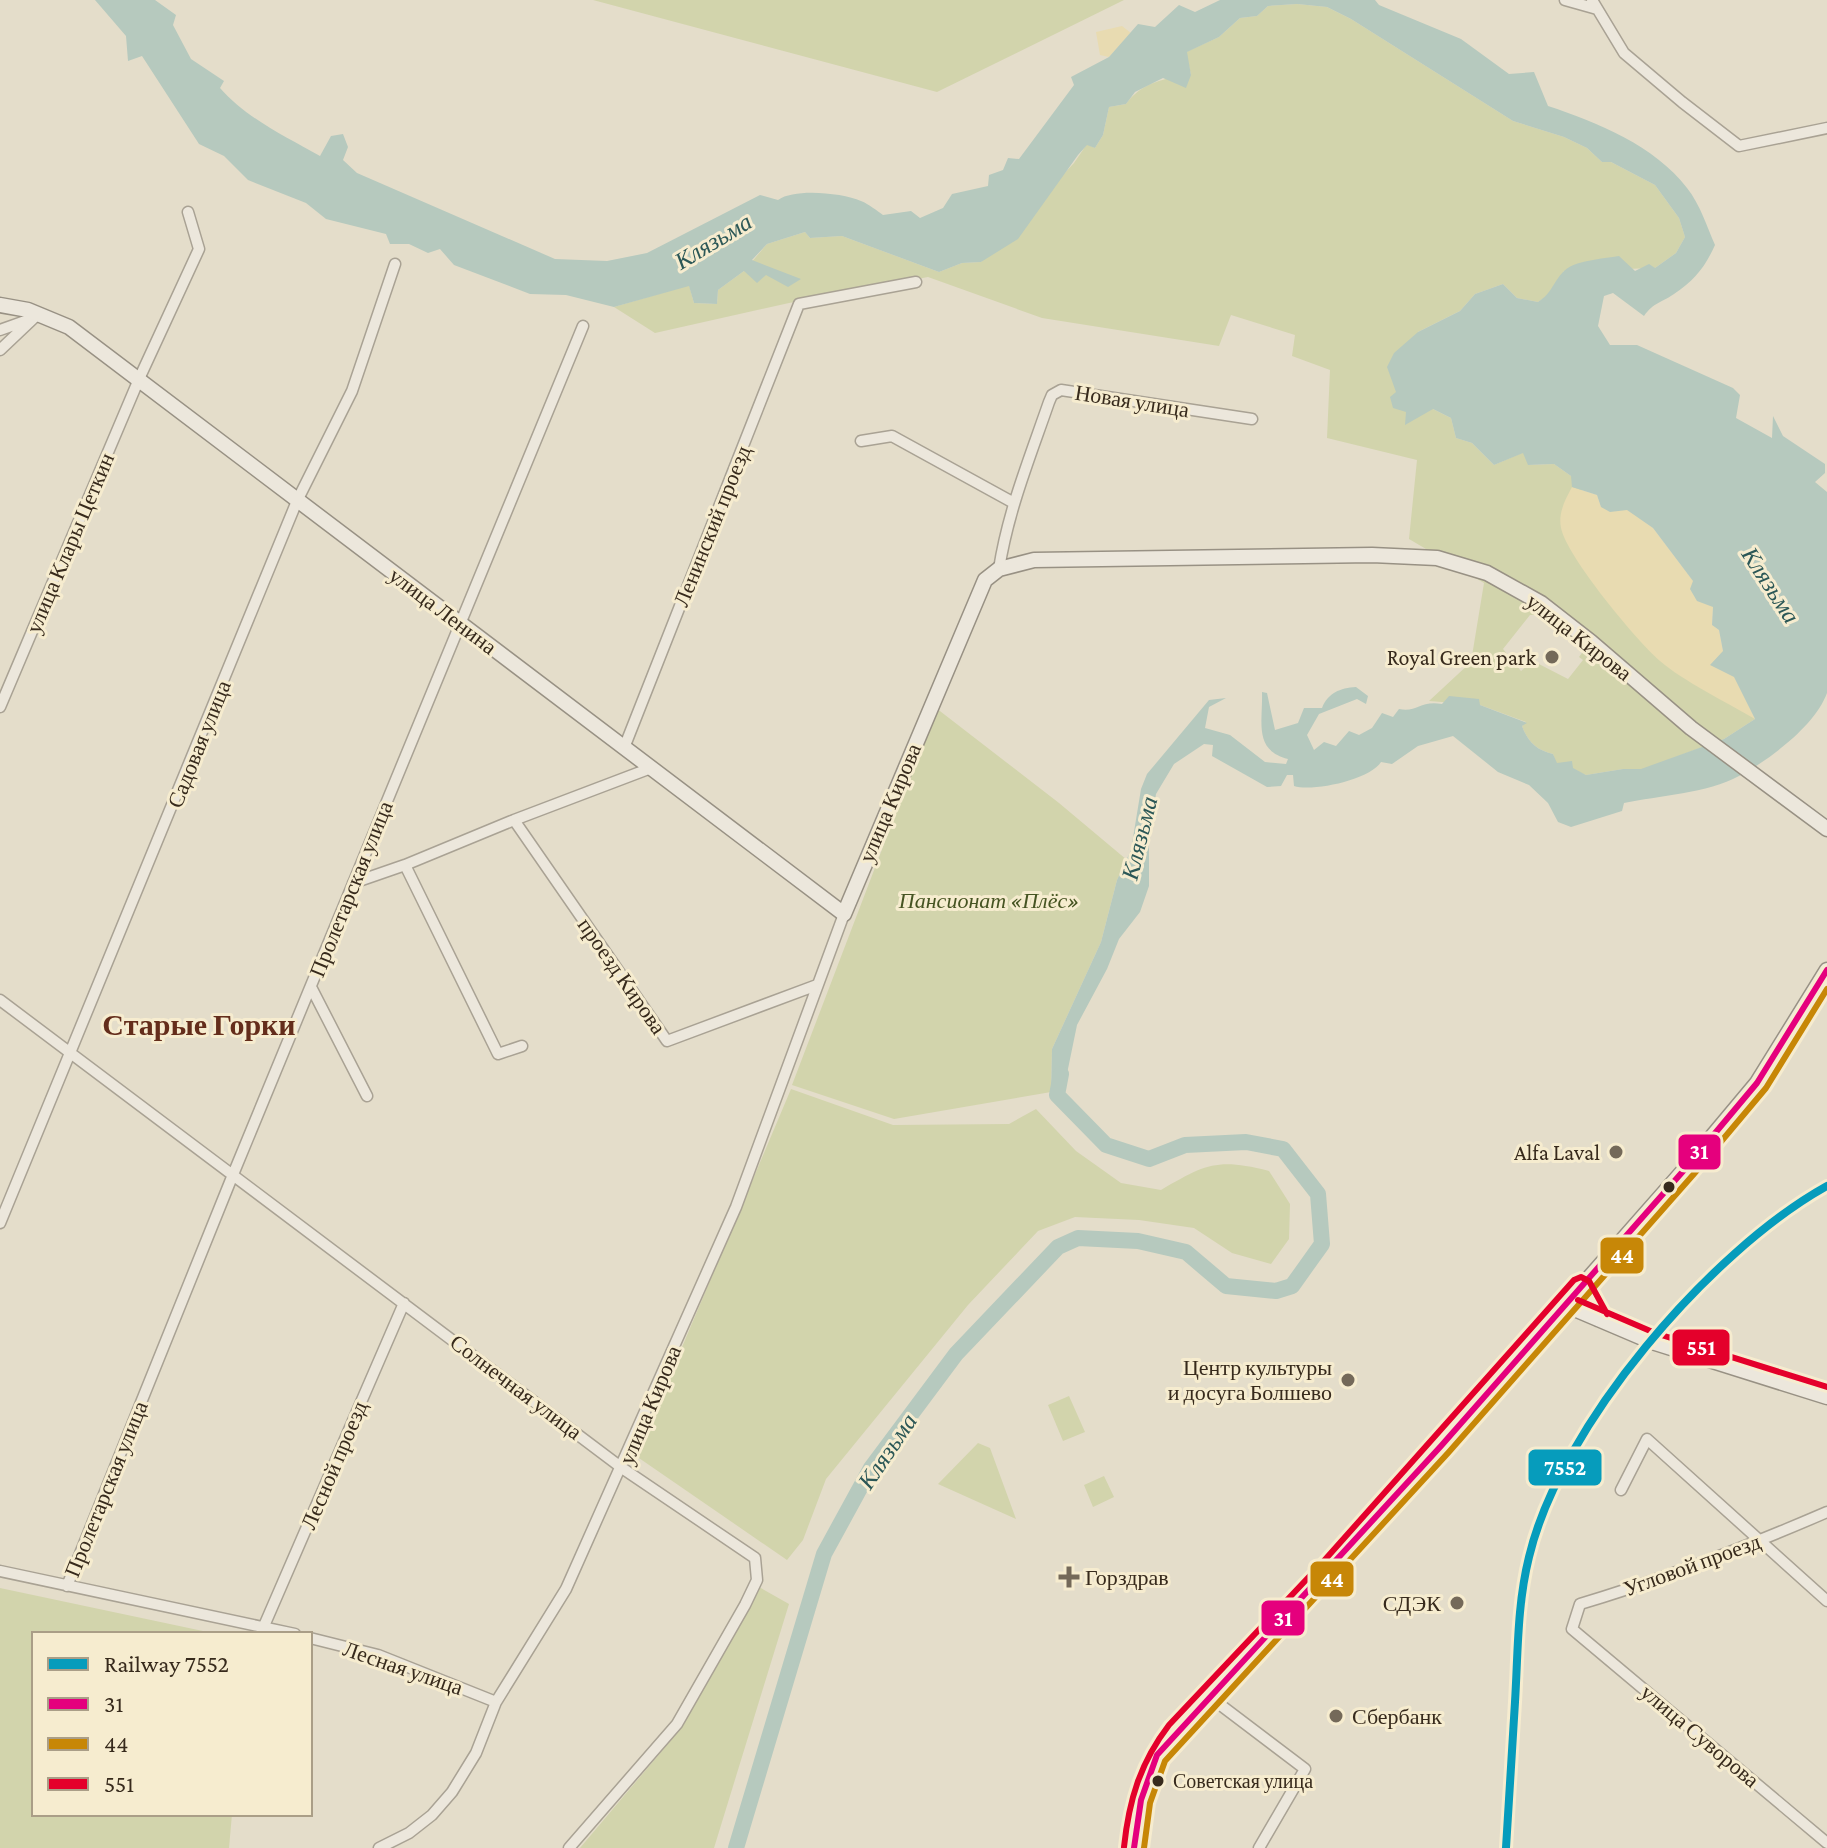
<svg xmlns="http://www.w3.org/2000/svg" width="1827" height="1848" font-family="'Crimson Pro',serif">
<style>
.green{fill:#d2d4ac;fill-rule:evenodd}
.sand{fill:#e8dbb1}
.water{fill:#b6c9be}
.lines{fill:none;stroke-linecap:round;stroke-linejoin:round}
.river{stroke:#b6c9be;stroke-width:16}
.street-casing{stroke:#a9a294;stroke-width:13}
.secondary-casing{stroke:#989184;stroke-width:17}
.street{stroke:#ece7dc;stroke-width:10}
.secondary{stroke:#ece7dc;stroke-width:14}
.bus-1-casing{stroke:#f6eccf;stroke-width:12}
.bus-2-casing{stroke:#f6eccf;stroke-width:12}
.bus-3-casing{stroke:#f6eccf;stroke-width:12}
.bus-1{stroke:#e5007d;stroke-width:6}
.bus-2{stroke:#c78707;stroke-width:6}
.bus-3{stroke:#e4002b;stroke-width:6}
.rail-1-casing{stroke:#f6eccf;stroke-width:14}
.rail-1{stroke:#069cbc;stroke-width:8}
.poi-dot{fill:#746959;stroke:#f6eccf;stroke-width:3}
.bus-dot{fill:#372a1c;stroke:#f6eccf;stroke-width:3}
.labels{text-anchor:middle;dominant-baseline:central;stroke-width:6;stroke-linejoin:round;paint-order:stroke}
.bus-label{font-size:20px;fill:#372a1c;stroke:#f6eccf;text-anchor:start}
.street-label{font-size:22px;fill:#372a1c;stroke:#f6eccf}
.poi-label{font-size:22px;fill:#372a1c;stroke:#f6eccf;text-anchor:end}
.park-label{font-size:22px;font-style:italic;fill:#465422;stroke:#f6eccf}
.water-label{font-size:24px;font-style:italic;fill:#2b5756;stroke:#f6eccf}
.district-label{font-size:30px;font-weight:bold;fill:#642d1b;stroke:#f6eccf}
.line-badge{stroke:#f6eccf;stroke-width:3}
.badge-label{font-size:22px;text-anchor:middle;font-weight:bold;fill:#fff}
</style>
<rect width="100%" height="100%" fill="#e4ddca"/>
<path class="green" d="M593 0H1124L937 92Z
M1297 4 1327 7 1351 19 1513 121 1564 137 1587 148 1602 162H1611L1655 185 1679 218 1685 237 1676 253 1655 268 1564 271 1550 294 1538 302 1517 298 1503 284 1475 294 1460 311 1418 332 1433 409 1451 418 1456 438 1472 443 1494 465 1524 452 1529 465 1554 464 1571 476 1755 719 1724 739 1641 770 1623 769 1586 775 1556 763 1553 754C1536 750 1528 742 1522 726L1526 722 1480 705 1429 701 1471 662 1484 583 1409 539 1417 460 1327 438 1330 370 1292 356 1295 335 1231 315 1219 346 1042 318 928 277 789 303 655 333 614 307 689 285 694 303 717 304 718 290 744 271 767 244 805 232 810 238 842 236 939 272 962 263 981 262 1074 163 1087 144 1095 148 1103 135 1109 107 1126 104C1142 82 1165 78 1191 75L1186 52 1219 37 1240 18 1257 16 1268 6ZM1530 615H1543L1587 646 1579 657 1583 660 1568 679 1533 661 1521 671 1503 649Z
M936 708 1059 803 1127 860 1117 880 1101 942 1052 1049 1051 1092 894 1119 792 1085Z
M791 1089 893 1125 1009 1124 1036 1109 1076 1151 1121 1183 1161 1190C1206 1164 1217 1158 1269 1171L1290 1204 1289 1239 1271 1264 1232 1253 1194 1228 1139 1220 1075 1217 1038 1231 968 1305 826 1479 803 1540 787 1560 636 1456Z
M1069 1396 1085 1432 1063 1441 1048 1405Z
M978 1443 990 1448 1016 1519 938 1484Z
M1104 1476 1114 1497 1093 1507 1084 1485Z
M759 1587 789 1604 714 1848H580L683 1726Z
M0 1588 217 1634H34V1814H232L229 1848H0Z"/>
<path class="sand" d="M1122 26 1131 33 1109 57 1100 55 1096 32Z
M1572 487 1597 495 1601 507 1627 509 1653 528 1713 607 1712 625 1719 630 1723 651 1755 719C1728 703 1683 681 1660 661 1636 640 1567 557 1561 528 1558 513 1565 500 1572 487Z"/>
<path class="water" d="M95 0H155L176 15 173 25 191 59 224 81 220 88C246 118 286 137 320 156L331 136 343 134 348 147 343 160 357 173 555 259 607 261 647 253 760 195 778 200C795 188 842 193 861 201 869 204 877 211 883 215L911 211 920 218 943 208 952 194 988 186 989 175 1003 170 1008 158 1019 159 1074 85 1071 77 1109 57 1138 24 1155 27 1179 5 1195 12 1220 0H1375L1379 5 1461 39 1509 74 1534 72 1548 106C1597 122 1655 146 1687 188 1700 204 1707 227 1715 245 1705 267 1695 280 1674 294 1661 303 1654 302 1644 316L1613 293 1604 296 1598 326 1610 345H1637L1733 388 1740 395 1736 418 1772 438 1773 416 1783 436 1825 464V473L1815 482 1827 492V693C1815 726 1769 760 1739 776 1708 793 1658 796 1624 803L1622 811 1571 827 1558 822 1548 803 1529 785 1498 772 1453 736 1418 746 1392 764 1381 762C1370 780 1312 792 1294 786L1293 775H1287L1281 786 1267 787 1212 756 1213 745 1204 744 1174 764 1156 794 1149 838V886L1140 912 1119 939 1107 969 1077 1025 1062 1098 1051 1092 1052 1049 1101 942 1117 880 1131 850 1141 789 1147 774 1209 700 1226 698 1209 707 1205 728 1230 735 1265 762 1286 764 1288 759C1253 750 1263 722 1262 692L1267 693 1275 730 1298 723 1304 708H1322C1328 693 1340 688 1356 687L1368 696 1366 704 1357 699 1319 714 1307 735 1314 750 1324 742 1336 746 1349 731 1359 735 1372 728 1382 713 1393 717 1399 709C1417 713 1420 700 1442 704L1449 696 1479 699 1480 705 1527 723 1522 726C1528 742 1536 750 1553 754L1557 763 1572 761 1573 768 1586 775 1623 769H1641L1724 739 1755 719 1734 677 1710 665 1723 651 1719 630 1712 625 1713 607 1697 601 1690 589 1693 581 1653 528 1627 510 1610 512 1601 507 1597 495 1572 487 1571 476 1554 464 1528 465 1523 453 1494 465 1472 443 1456 438 1451 418 1433 409 1405 425 1406 412 1393 408 1390 397 1396 392 1387 367 1394 353 1418 332 1460 311 1475 294 1503 284 1517 298 1538 302C1552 293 1552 284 1563 272 1574 260 1603 259 1619 256L1635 271 1649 264 1655 268 1676 253 1685 237 1679 218 1655 185 1611 162H1602L1587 148 1564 137 1513 121 1351 19 1327 7 1297 4 1268 6 1257 16 1240 18 1219 37 1187 52 1191 75 1186 88 1163 78 1135 92 1126 104 1109 107 1103 135 1095 148 1087 145 1078 155 1018 239 981 262 962 263 939 272 842 236 810 238 805 232 767 244 752 260 801 279 788 287 766 275 757 283 744 271 718 290 717 304 694 303 689 286 614 307 566 295 530 294 454 265 440 249 428 253 409 244H390L386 234 326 219 306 203 248 180 224 156 199 144 142 56 128 61 126 36Z"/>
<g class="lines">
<path class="river" d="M736 1848 824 1554 871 1468 956 1354 1058 1247 1078 1238 1138 1241 1186 1252 1226 1286 1276 1291 1292 1286 1322 1244 1318 1194 1283 1149 1246 1142 1185 1145 1149 1159 1106 1145 1057 1095 1061 1074"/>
<g class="street-casing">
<path id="street" d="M1565 0 1597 9
M1592 0 1624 53 1682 102 1739 146 1827 128
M0 330 28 320
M0 350 38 314
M861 441 892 436 1014 503
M999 569C1008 511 1030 457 1049 402L1052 395 1061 390 1252 419
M0 707 139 379 199 249 188 212
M624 748 799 304 916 282
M514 820 667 1041 817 985
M405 865 498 1054 522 1046
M353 883 405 865 514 820 651 768
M311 987 367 1096
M0 1000 622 1468 755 1558 757 1580 745 1605 677 1724 569 1848
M0 1223 297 501 352 391 395 264
M1621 1490 1647 1439 1827 1601
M1827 1512C1746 1547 1664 1579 1580 1604L1572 1629 1827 1843
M0 1571 295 1634
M67 1586 232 1177 583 326
M264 1626 404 1303
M310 1638 378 1655 496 1702
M1210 1697 1305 1769 1259 1848
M379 1848 409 1833 432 1815 452 1792 476 1753 496 1702 566 1589 736 1207 844 914"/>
</g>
<g class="secondary-casing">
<path id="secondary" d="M0 305 28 310 69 327 844 914 985 580 999 569 1034 560 1372 555 1437 558 1487 573 1541 603 1591 642 1691 728 1827 829
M1581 1287 1598 1319
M1565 1305 1652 1342 1827 1397
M1134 1848C1136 1815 1142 1785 1157 1755L1441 1446 1685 1169 1757 1083 1827 970"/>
</g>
<use href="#street" class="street"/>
<use href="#secondary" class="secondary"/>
<g class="bus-1-casing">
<path id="bus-1" d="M1134 1848 1141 1800 1157 1755 1441 1446 1685 1169 1757 1083 1827 970"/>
</g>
<g class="bus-2-casing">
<path id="bus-2" d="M1144 1848 1150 1803 1165 1761 1448 1453 1693 1175 1766 1088 1827 989"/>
</g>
<g class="bus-3-casing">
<path id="bus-3" d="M1578 1300 1655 1333 1827 1387
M1124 1847C1129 1800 1140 1763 1169 1725L1322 1563 1574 1280 1581 1277 1589 1281 1607 1314"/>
</g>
<use href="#bus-1" class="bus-1"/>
<use href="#bus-2" class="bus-2"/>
<use href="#bus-3" class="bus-3"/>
<g class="rail-1-casing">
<path id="rail-1" d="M1506 1848C1509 1799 1512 1751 1515 1702 1518 1654 1517 1605 1529 1557 1560 1426 1710 1251 1827 1186"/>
</g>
<use href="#rail-1" class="rail-1"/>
</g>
<g class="poi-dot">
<circle cx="1552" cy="657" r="8"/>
<circle cx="1616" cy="1152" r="8"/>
<circle cx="1348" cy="1380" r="8"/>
<path d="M1065 1565h8v8h8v8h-8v8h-8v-8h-8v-8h8z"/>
<circle cx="1457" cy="1603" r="8"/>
<circle cx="1336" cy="1716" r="8"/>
</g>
<g class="bus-dot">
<circle cx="1669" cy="1187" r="7"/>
<circle cx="1158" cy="1781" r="7"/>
</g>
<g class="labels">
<g class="bus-label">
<text x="1173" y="1781">Советская улица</text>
</g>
<g class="street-label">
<text transform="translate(1132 401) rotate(9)">Новая улица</text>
<text transform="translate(712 526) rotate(-68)">Ленинский проезд</text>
<text transform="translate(70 543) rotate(-67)">улица Клары Цеткин</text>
<text transform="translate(443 611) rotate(37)">улица Ленина</text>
<text transform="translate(1579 637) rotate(38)">улица Кирова</text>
<text transform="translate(199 744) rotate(-68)">Садовая улица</text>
<text transform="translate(890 803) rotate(-67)">улица Кирова</text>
<text transform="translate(351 889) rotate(-68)">Пролетарская улица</text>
<text transform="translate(622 976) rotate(55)">проезд Кирова</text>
<text transform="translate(516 1387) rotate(37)">Солнечная улица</text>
<text transform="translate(650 1405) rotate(-67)">улица Кирова</text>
<text transform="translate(334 1465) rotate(-67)">Лесной проезд</text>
<text transform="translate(106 1489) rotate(-68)">Пролетарская улица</text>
<text transform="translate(1692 1565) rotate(-20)">Угловой проезд</text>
<text transform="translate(403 1668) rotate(19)">Лесная улица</text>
<text transform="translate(1700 1736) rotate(40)">улица Суворова</text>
</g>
<g class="poi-label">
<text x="1536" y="657">Royal Green park</text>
<text x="1600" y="1152">Alfa Laval</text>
<text x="1332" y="1367">Центр культуры<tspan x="1332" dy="25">и досуга Болшево</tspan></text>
<text x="1085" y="1577" text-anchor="start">Горздрав</text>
<text x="1441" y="1603">СДЭК</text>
<text x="1352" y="1716" text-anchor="start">Сбербанк</text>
</g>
<g class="park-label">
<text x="989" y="900">Пансионат «Плёс»</text>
</g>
<g class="water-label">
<text transform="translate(713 241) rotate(-31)">Клязьма</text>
<text transform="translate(1771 585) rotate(57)">Клязьма</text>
<text transform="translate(1139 838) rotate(-76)">Клязьма</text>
<text transform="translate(887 1451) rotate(-56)">Клязьма</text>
</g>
<g class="district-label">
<text x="199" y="1024">Старые Горки</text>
</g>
</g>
<g class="line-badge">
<rect x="1677" y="1133" width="45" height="38" rx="8" fill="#e5007d"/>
<rect x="1599" y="1236" width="46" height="39" rx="8" fill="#c78707"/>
<rect x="1671" y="1328" width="60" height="39" rx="8" fill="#e4002b"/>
<rect x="1527" y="1448" width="76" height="39" rx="8" fill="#069cbc"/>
<rect x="1309" y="1560" width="46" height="38" rx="8" fill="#c78707"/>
<rect x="1260" y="1599" width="46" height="38" rx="8" fill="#e5007d"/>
</g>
<g class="badge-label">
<text x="1699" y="1159">31</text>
<text x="1622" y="1263">44</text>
<text x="1701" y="1355">551</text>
<text x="1565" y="1475">7552</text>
<text x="1332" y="1587">44</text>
<text x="1283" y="1626">31</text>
</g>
<rect x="32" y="1632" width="280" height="184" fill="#f6eccf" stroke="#aa9e87" stroke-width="2"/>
<rect x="48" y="1658" width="40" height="12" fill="#069cbc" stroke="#aa9e87" stroke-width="2"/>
<text x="104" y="1672" font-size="24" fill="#372a1c">Railway 7552</text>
<rect x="48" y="1698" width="40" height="12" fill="#e5007d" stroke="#aa9e87" stroke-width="2"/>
<text x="104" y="1712" font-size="24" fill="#372a1c">31</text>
<rect x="48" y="1738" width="40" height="12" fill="#c78707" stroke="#aa9e87" stroke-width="2"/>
<text x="104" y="1752" font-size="24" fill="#372a1c">44</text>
<rect x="48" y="1778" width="40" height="12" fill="#e4002b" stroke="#aa9e87" stroke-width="2"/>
<text x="104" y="1792" font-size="24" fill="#372a1c">551</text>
</svg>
